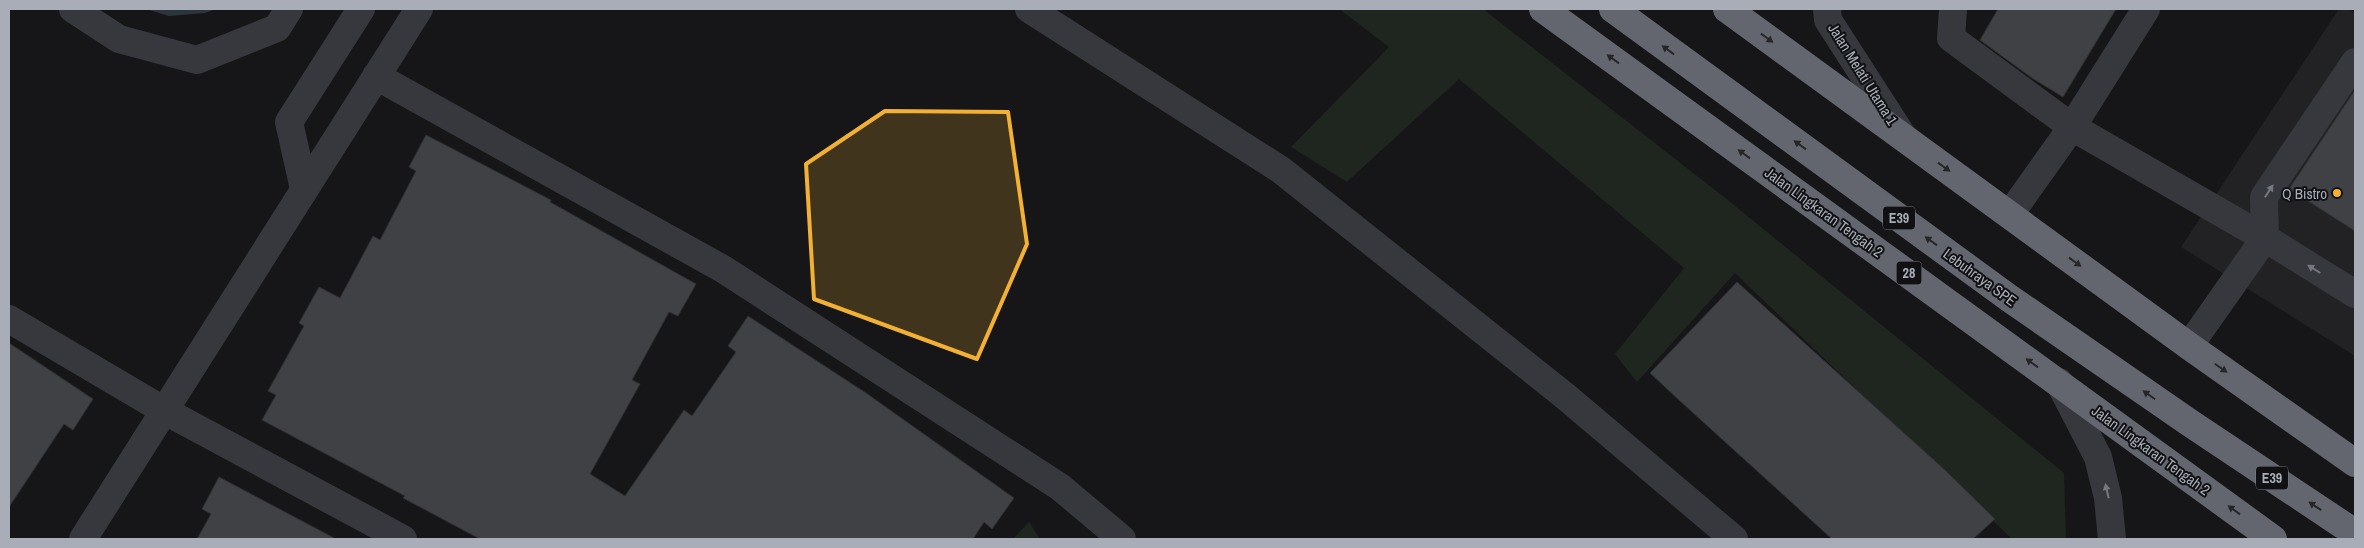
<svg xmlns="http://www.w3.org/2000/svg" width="2364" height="548" font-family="'Archivo Narrow',sans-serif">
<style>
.built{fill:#222225}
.green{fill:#1e261f}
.water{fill:#2c353c}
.building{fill:#404145;stroke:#303034}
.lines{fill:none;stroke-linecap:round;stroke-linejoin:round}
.minor{stroke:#37383d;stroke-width:28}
.highway{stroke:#63666e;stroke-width:28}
.oneway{fill:#26262a}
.oneway2{fill:#757881}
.marked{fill:#f2b134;fill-opacity:0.2;stroke:#f2b134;stroke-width:4;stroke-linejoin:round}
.poi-dot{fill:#f2b134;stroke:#111113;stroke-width:2}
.labels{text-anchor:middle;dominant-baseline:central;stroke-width:4;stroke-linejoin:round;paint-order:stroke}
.shield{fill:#111113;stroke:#7b7e86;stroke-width:1}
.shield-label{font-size:14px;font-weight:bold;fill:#a8adb8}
.street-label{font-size:15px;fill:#a8adb8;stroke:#111113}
.poi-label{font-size:15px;fill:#a8adb8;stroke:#111113;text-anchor:end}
</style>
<rect width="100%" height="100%" fill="#161618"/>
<path class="built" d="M2339 9H2349L2355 13V356L2181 247Z"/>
<path class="green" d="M1339 9H1483L1724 197 2064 473 2066 539H2012L1735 273 1637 382 1615 354 1684 268 1459 79 1347 182 1291 147 1389 47Z
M1029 522 1040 539H1013Z"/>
<path class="water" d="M146 9H216L205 13 169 16Z"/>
<path class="building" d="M1998 9H2116L2063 97 2032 78 1980 40Z
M2355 90V231L2289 189Z
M426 135 551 200 550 202 696 284 678 316 669 312 632 380 640 384 590 474 625 496 684 410 692 416 736 352 728 346 748 316 866 393 1014 498 992 529 984 522 973 539H480L403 498 405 496 262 420 276 395 268 391 304 326 299 323 319 287 340 298 373 236 380 240 416 171 409 167Z
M1737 282 1945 470 1995 519 1973 539H1832L1680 401 1650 373Z
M9 343 93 399 73 430 64 424 9 507Z
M219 477 336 539H197L211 514 202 509Z"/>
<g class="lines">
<path class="minor" d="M73 9 119 39 197 60 277 28 289 9
M1029 9 1281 170 1565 396 1734 539
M1827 9 1828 20 1904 138
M1953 9 1951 38 2072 127 2265 238
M376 76 723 269 1060 487 1122 539
M304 189 289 122 361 9
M2010 214 2072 127 2146 9
M2265 238 2264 197 2355 62
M9 319 165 411 403 539
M2189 346 2265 238 2355 294
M2059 382 2098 457 2108 498 2112 539
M83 539 419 9"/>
<path class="highway" d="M1543 9 2273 539
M1613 9 2009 298 2190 423 2355 533
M1727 9 2189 346 2355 463"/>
</g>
<defs><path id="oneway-solid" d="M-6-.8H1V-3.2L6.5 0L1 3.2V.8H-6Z" transform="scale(1.25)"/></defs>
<g class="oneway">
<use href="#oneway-solid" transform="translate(1767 38) rotate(36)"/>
<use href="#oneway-solid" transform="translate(1668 50) rotate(-144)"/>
<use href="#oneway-solid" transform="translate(1613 59) rotate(-144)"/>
<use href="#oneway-solid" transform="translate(1800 145) rotate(-144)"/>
<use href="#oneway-solid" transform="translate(1744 154) rotate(-144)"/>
<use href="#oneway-solid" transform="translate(1944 167) rotate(36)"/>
<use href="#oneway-solid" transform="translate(1931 241) rotate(-144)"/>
<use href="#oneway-solid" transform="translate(2075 262) rotate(36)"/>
<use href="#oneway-solid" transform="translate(2032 363) rotate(-144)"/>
<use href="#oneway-solid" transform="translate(2221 368) rotate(35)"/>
<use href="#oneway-solid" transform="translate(2149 395) rotate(-145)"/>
<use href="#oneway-solid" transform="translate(2315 506) rotate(-146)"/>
<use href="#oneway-solid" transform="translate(2234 510) rotate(-144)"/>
</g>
<g class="oneway2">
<use href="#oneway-solid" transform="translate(2269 191) rotate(-57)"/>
<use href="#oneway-solid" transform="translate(2314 269) rotate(-148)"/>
<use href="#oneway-solid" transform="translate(2107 491) rotate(-103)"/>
</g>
<path class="marked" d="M885 111 1008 112 1027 244 977 359 814 299 806 164Z"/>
<circle class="poi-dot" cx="2337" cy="193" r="5"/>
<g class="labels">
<g class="shield">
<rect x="1883" y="206.5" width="32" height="23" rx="4"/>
<rect x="1896.5" y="261.5" width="25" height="23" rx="4"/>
<rect x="2256" y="466.5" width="32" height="23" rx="4"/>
</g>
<g class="shield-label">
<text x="1899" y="218">E39</text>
<text x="1909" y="273">28</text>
<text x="2272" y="478">E39</text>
</g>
<g class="street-label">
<text transform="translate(1863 74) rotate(58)">Jalan Melati Utama 1</text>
<text transform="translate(1824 212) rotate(36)">Jalan Lingkaran Tengah 2</text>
<text transform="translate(1980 277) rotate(36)">Lebuhraya SPE</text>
<text transform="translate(2151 450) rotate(36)">Jalan Lingkaran Tengah 2</text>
</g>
<g class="poi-label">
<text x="2327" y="193">Q Bistro</text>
</g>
</g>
<rect width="2364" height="548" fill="none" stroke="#a8adb8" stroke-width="20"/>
</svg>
